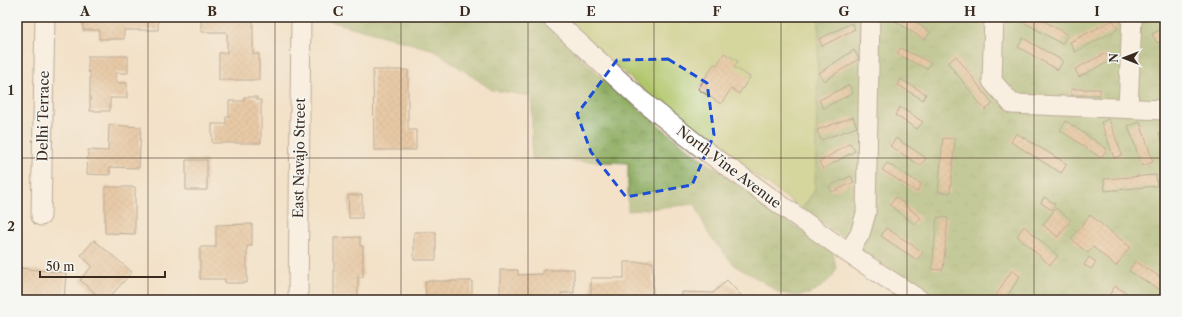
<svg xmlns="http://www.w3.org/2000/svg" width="1182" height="317" font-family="'Libre Caslon Text',serif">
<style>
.grass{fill:#b1c66a;stroke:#767844}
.forest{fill:url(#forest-crowns);stroke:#646a3e}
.building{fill:url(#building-cross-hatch)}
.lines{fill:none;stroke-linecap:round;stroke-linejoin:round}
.minor-casing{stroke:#7b6a5a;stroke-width:21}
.minor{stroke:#fff;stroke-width:19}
.marked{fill:none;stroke:#1d4ed8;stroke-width:3;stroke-dasharray:8 5;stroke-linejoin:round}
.grid{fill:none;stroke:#3b2a1e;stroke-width:1;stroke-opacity:0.55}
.labels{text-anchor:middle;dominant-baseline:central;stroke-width:3;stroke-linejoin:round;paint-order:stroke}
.street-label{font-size:14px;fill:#3b2a1e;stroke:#f6f6f2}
.neatline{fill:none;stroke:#3b2a1e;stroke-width:1.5}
.grid-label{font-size:13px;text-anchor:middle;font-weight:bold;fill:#3b2a1e}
</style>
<defs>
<pattern id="forest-crowns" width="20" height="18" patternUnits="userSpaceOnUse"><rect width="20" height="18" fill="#8cab5e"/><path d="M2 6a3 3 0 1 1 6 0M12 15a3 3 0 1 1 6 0" fill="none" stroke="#748b4d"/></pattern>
<pattern id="building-cross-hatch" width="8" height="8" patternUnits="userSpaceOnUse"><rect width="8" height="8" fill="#daab7b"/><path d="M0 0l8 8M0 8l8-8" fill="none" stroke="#b28b64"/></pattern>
</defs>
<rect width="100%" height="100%" fill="#f6f6f2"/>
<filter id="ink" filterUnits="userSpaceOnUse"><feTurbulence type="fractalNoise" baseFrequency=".025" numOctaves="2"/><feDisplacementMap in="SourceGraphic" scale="8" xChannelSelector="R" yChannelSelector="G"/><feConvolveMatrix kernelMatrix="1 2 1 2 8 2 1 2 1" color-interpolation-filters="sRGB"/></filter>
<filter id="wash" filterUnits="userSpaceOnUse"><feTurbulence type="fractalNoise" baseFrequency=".012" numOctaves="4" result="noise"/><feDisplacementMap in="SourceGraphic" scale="16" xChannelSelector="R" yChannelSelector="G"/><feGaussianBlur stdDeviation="0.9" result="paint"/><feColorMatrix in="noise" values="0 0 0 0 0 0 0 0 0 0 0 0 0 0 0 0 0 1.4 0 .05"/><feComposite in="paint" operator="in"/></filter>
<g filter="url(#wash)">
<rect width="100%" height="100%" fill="#f3e1c8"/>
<path class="grass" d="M562 17H819L815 190 802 209 708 141 658 103Z"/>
<path class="forest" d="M315 17H536L621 94 683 145 833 253 836 268 833 276 821 287 809 294 797 296 779 293 762 281 735 266 709 235 695 204 628 211V163L532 159V96L492 90 434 50Z
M819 17H1165V300H939L864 252 802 209 815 190Z"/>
<g id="blocks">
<path class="building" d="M83 17H158V30H124V39H99V30H83Z
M201 17H253V54H259V80H219V53H227V32H201Z
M889 17H908L930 32 925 40Z
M1019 17H1037L1068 35 1062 44 1018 19Z
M1113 20 1118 29 1075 52 1070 42Z
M852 23 855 29 822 46 819 39Z
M1165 27V39L1157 43 1152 34Z
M1023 38 1063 61 1058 70 1018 47Z
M900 48 931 63 927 69 897 54Z
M854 50 859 59 824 81 819 73Z
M724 53 738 61 734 67 750 77 739 94 731 89 721 104 698 89 714 64 717 65Z
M1106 53 1110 61 1079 77 1075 69Z
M88 56H128V73H116V83H127V98H110V111H90V72H88Z
M956 56 993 104 985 110 948 63Z
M373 70H408V130H416V150H374Z
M901 79 926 94 923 100 898 85Z
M849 85 853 93 823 108 819 100Z
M1071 89H1100V95H1071Z
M244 97H257V100H261V143H212V124H226V117H229V101H244Z
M900 107 923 122 917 129 895 115Z
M853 117 857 127 821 140 817 130Z
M1109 119 1122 155 1114 158 1101 122Z
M1066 121 1107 149 1101 158 1060 130Z
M1140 122 1153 162 1142 166 1128 126Z
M109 125 141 127 139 168 110 167V175L87 174 88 150 108 151Z
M1165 131V149L1159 133Z
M1016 133 1067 164 1061 173 1011 142Z
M896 138 926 158 921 166 890 146Z
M943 138 955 139 950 193 938 192Z
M850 143 855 151 823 169 819 162Z
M186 160H207V190H186Z
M887 163 921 184 917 192 882 170Z
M1156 175 1157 186 1105 191 1104 179Z
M851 176 854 182 832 192 829 186Z
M105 187H135V234L105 233Z
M348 195H362V218H349Z
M896 197 921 218 915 225 890 205Z
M1044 197 1055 204 1052 210 1041 203Z
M1056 208 1071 220 1058 237 1043 225Z
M1090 215 1130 247 1116 266 1093 247 1088 253 1071 239Z
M937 217 948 218 943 270 932 269Z
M252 224V246H247V283H225V279H200V247H216V225Z
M1024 226 1058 256 1050 265 1017 236Z
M886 228 923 252 917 260 881 236Z
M414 232H436V260H414Z
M360 237V246H363V277H358V297H334V238Z
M94 240 132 272 107 300H103L80 280 92 266 81 255Z
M1089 257 1096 262 1091 269 1084 265Z
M1135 261 1165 280V293L1129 271Z
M624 262H653V300H591V278H624Z
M19 268 66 273 64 300 17 297Z
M559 269H574V293H561V300H500V270H518V275L543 274V270H559Z
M1012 270 1020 276 1005 300H993Z
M727 280 745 300H682V292L713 293Z
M425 281H472V300H426Z
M1115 286 1138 300H1106Z"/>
</g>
</g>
<g filter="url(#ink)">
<use href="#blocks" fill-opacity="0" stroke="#7b6a5a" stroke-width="1"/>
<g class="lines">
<g class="minor-casing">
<path id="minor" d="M551 17 641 100 707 152 848 253 920 300
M994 17 992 81 1012 104 1165 110
M1128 108 1132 17
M41 216 45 17
M848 253 860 234 866 213 870 17
M298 300 301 17"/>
</g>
<use href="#minor" class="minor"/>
</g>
</g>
<path d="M0 0H1182V317H0ZM668 59 707 83 714 135 692 185 626 197 591 152 577 114 617 60Z" fill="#f3e1c8" fill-opacity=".55" fill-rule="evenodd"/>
<path class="marked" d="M668 59 707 83 714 135 692 185 626 197 591 152 577 114 617 60Z"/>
<path class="grid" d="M148 17V300M275 17V300M401 17V300M528 17V300M654 17V300M781 17V300M907 17V300M1034 17V300M17 158H1165"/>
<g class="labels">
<g class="street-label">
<text transform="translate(43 116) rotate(-89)">Delhi Terrace</text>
<text transform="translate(299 158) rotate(-89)">East Navajo Street</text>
<text transform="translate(729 167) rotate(37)">North Vine Avenue</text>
</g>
</g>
<rect width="1182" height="317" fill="none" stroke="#f6f6f2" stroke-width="44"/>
<g transform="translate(1124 58) rotate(270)" stroke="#f6f6f2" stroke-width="3" paint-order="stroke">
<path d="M0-3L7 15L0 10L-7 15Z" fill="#3b2a1e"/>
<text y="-6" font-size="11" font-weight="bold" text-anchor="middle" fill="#3b2a1e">N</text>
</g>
<path d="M40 271v6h125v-6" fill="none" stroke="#3b2a1e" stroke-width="2"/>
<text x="46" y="271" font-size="12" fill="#3b2a1e" stroke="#f6f6f2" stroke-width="3" paint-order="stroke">50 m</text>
<rect x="22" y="22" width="1138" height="273" class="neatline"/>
<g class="grid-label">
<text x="85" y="16">A</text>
<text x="212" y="16">B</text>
<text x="338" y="16">C</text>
<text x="465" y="16">D</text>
<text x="591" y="16">E</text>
<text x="717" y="16">F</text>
<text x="844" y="16">G</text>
<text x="970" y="16">H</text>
<text x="1097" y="16">I</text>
<text x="11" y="95">1</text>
<text x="11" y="231">2</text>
</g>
</svg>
